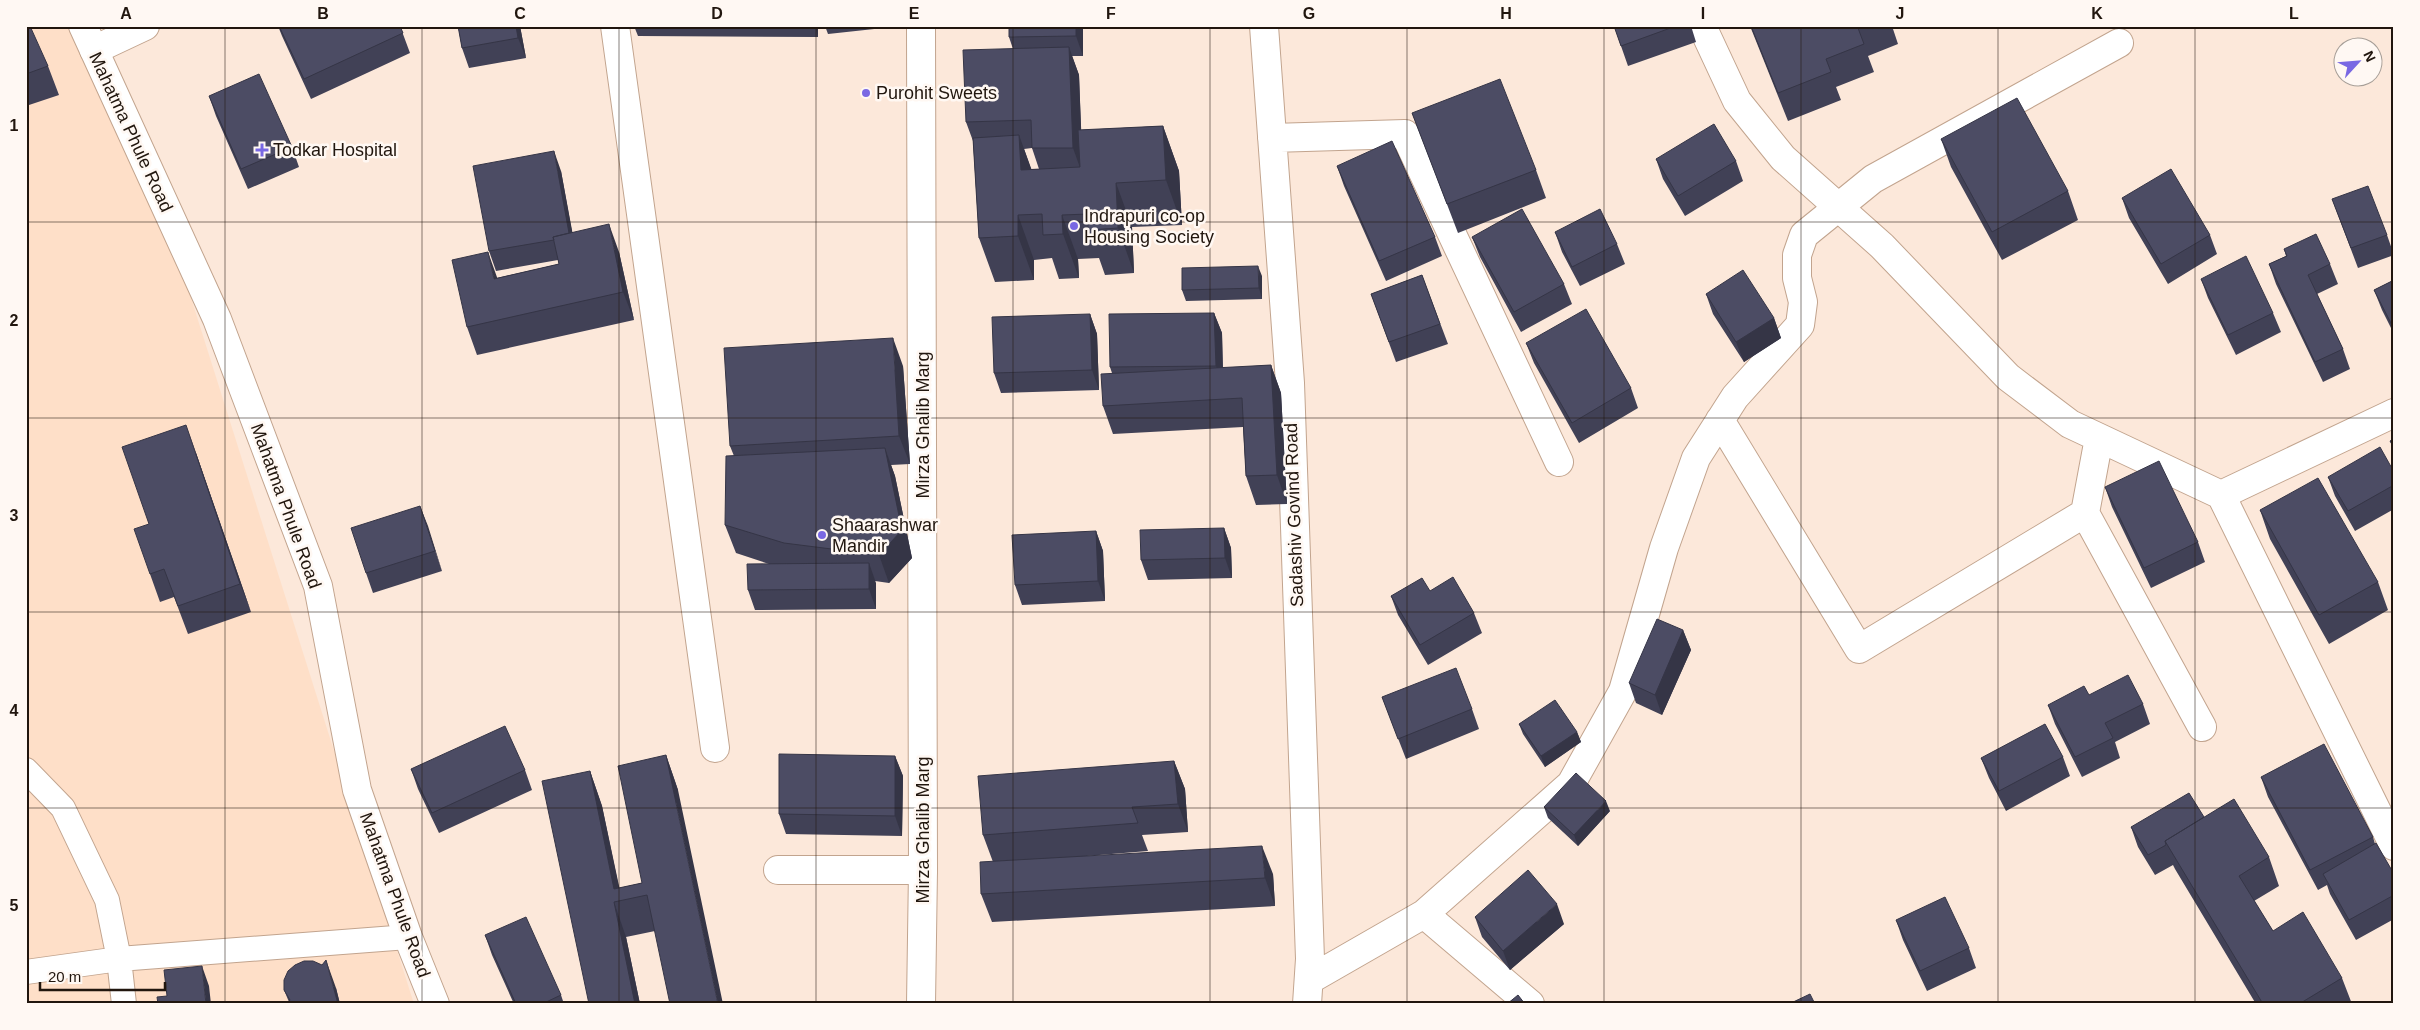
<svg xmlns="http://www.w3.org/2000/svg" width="2420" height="1030" font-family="Helvetica,sans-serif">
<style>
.built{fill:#fedfc8}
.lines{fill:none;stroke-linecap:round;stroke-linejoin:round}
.lane-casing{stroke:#c2a48e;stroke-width:26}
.street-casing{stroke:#c2a48e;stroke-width:30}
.secondary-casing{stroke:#c2a48e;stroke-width:30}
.lane{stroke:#fff;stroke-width:24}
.street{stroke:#fff;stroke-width:28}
.secondary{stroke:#fff;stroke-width:28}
.wall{fill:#414156;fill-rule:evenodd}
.shaded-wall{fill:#353546}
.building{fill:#4c4c64;stroke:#353546}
.grid{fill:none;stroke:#21160e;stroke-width:1;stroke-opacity:0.55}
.poi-dot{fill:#7968e3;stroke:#fff8f3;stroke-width:2}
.labels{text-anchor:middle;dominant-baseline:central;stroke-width:5;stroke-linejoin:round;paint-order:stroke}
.poi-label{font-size:18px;fill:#21160e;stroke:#fff8f3;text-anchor:start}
.street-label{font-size:18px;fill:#21160e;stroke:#fff8f3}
.neatline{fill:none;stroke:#21160e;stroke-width:2}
.grid-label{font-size:16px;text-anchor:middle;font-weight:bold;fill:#21160e}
</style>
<rect width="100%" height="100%" fill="#fce8da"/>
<path class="built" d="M26 26H69L186 282 414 1004H26Z"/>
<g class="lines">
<g class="lane-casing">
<path id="lane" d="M26 770 63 808 107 900 119 959 124 1004
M26 972 119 959 408 937"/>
</g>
<g class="street-casing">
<path id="street" d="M615 26 715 748
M1264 26 1290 383 1310 959 1307 1004
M1702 26 1737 101 1783 158 1882 246 2008 377 2070 424 2221 495 2394 846
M94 50 145 26
M1272 138 1405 134 1559 462
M1720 420 1859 649 2085 513 2099 438
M2221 495 2394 413
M2085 513 2202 727
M778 870H923
M1424 914 1530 1004
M1309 980 1424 914 1571 784 1623 691 1664 548 1696 458 1735 397 1800 325 1803 302 1797 278V255L1804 235 1873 179 2119 43"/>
</g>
<g class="secondary-casing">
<path id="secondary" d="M83 26 217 319 318 586 357 790 408 937 435 1004
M921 1004 923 870 921 26"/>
</g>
<use href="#lane" class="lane"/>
<use href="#street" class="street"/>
<use href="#secondary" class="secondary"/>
</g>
<path class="wall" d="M26 26 48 66 59 95 26 106Z
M278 26H400L410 53 311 99 282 36Z
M458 26H520L526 58 469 68 462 48Z
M634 26H818V37L638 36Z
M825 26H902L828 34Z
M1614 26H1691L1696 42 1628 66Z
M1750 26H1892L1898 44 1868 56 1874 72 1836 87 1841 100 1788 121Z
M1083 29V56H1072L1079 75 1081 130 1163 126 1179 171 1182 225 1132 227 1134 273 1105 275 1099 258 1078 259 1079 278 1059 279 1052 258 1034 260V280L995 282 979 238 973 141 966 122 1013 49 1009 37ZM1032 148 1039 169H1031L1024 149Z
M209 96 292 147 299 167 248 189 216 116Z
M1412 113 1536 170 1546 198 1458 233Z
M1941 139 2068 191 2078 220 2002 260 1951 167Z
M1656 159 1736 161 1743 181 1685 216 1663 179Z
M1337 166 1435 237 1442 256 1386 281 1344 186Z
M561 171 572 232 619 252 634 320 477 355 467 327 497 278 559 264 558 260 496 271 489 251Z
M2122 198 2210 235 2217 254 2168 284 2129 218Z
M2332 199 2387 235 2394 255 2358 268Z
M1555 232 1617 244 1625 264 1580 286 1562 252Z
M1472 237 1564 284 1572 304 1521 332 1480 257Z
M2284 249 2330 264 2338 284 2317 294 2343 349 2350 369 2323 382 2276 284 2269 264 2286 256Z
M1422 275 1448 344 1396 362 1371 294Z
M1262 276V299L1186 301 1182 290Z
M2201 279 2273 313 2281 332 2236 355 2208 298Z
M2394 280V334L2382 310 2374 290Z
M1706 294 1774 318 1781 338 1744 362 1713 314Z
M1214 313 1222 333 1223 368 1271 365 1281 393 1287 504 1256 505 1246 476 1243 427 1113 434 1103 406 1112 373 1110 367Z
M1090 314 1097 334 1099 390 1001 393 994 373Z
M1526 343 1631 388 1638 408 1579 443 1534 363Z
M903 366 910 464 891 465 895 476 912 558 889 583 875 581 876 609 755 610 748 590 769 564 736 553 725 525 734 456 730 446Z
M196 453 251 612 188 634 174 597 160 602 150 574 149 524Z
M2394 472V509L2355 531 2335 496 2328 477Z
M2105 487 2198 542 2205 562 2151 588 2112 507Z
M420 506 442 571 373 593 366 573Z
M2260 510 2378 582 2388 610 2329 644 2270 539Z
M1224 528 1231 548 1232 578 1148 580 1141 560Z
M1096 531 1103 551 1105 601 1022 605 1015 585Z
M1430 591 1474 613 1482 633 1428 665 1398 615 1391 596Z
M1683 630 1691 650 1662 715 1636 703 1629 683Z
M2089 695 2143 704 2150 724 2115 742 2120 758 2082 777 2055 724 2048 705Z
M1382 697 1472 709 1479 729 1406 759Z
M1519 724 1577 732 1581 742 1545 767 1523 734Z
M666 755 678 790 655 931 626 937 640 1004H589L590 771 602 806 619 888 642 883Z
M895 756 903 776 902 836 786 834 779 814Z
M2063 757 2070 776 2006 811 1989 778 1981 758Z
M1174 761 1185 789 1188 832 1142 835 1148 851 1087 856 1273 874 1275 906 992 922 981 894 993 862 983 835Z
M411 769 525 770 532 790 439 833 418 789Z
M2261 777 2373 837 2375 844 2394 874V919L2356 940 2330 894 2327 885 2318 890 2268 797Z
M1544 807 1610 811 1578 846 1548 818Z
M2204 817 2269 857 2279 886 2254 901 2273 931 2342 978 2352 1004H2256L2175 869 2173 865 2155 875 2138 847 2131 827Z
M1475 917 1564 924 1510 970 1482 937Z
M1896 920 1969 948 1976 968 1927 991 1903 940Z
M485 935 561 995 564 1004H514L492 955Z
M336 988 340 1004H287L289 1002 284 990Z"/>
<path class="shaded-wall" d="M516 26H520L526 58 518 38Z
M815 26H818V37Z
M1076 26H1082L1083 29V56L1076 36Z
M1069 47 1079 75 1083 176 1073 148Z
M1163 126 1179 171 1182 225 1166 180Z
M1019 135 1035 179 1021 170Z
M554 151 561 171 577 257 569 237Z
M1116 183 1132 227 1134 273 1118 228Z
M1018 215 1034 260V280L1018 236Z
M1062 215 1078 259 1079 278 1063 234Z
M609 224 619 252 634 320 623 292Z
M488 252 498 280 494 279Z
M1258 266 1262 276V299L1259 288Z
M1214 313 1222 333 1223 386 1216 366Z
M1090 314 1097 334 1099 390 1092 370Z
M1774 318 1781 338 1744 362 1736 342Z
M893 338 903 366 910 464 899 436Z
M1271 365 1281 393 1287 504 1277 475Z
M186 425 196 453 251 612 240 584Z
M885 448 895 476 912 558 889 583 879 555Z
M420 506 428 526 442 571 435 551Z
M1224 528 1231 548 1232 578 1225 558Z
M1096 531 1103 551 1105 601 1098 581Z
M869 563 876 583V609L869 589Z
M1683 630 1691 650 1662 715 1655 695Z
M1577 732 1581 742 1545 767 1541 756Z
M666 755 678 790 723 1004H718Z
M895 756 903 776 902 836 895 816Z
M1174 761 1185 789 1188 832 1178 804Z
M590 771 602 806 622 900 614 889Z
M1606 801 1610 811 1578 846 1574 835Z
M1262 846 1273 874 1275 906 1265 878Z
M614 902 626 937 640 1004H635Z
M1557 904 1564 924 1510 970 1503 951Z
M326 960 336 988 340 1004H338Z
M202 966 209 986 211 1004H206Z"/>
<path class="building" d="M26 26H30L48 66 26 74Z
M279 26H400L403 33 304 79Z
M458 26H516L518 38 462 48Z
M1009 26H1076V36L1009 37Z
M1614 26H1676L1621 46Z
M1751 26H1861L1858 28 1864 44 1826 59 1831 72 1778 93Z
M1069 47 1073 148H1032L1031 120 966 122 963 50Z
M259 74 292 147 241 169 209 96Z
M1500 79 1536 170 1447 204 1412 113Z
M2017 98 2068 191 1992 232 1941 139Z
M1714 124 1736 161 1678 196 1656 159Z
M1163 126 1166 180 1116 183 1118 228 1088 230V214L1062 215 1063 234 1043 235 1042 214 1018 215V236L979 238 973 138 1019 135 1021 170 1080 167 1078 130Z
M1392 141 1435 237 1379 261 1337 166Z
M554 151 569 233 553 237 554 240 489 251 473 166Z
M2171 169 2210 235 2161 264 2122 198Z
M2368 186 2387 235 2351 248 2332 199Z
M1522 209 1564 284 1514 312 1472 237Z
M1600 209 1617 244 1572 267 1555 232Z
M609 224 623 292 467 327 452 260 488 252 494 279 559 264 553 237Z
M2316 234 2330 264 2308 275 2343 349 2315 362 2269 264 2287 256 2284 249Z
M2246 256 2273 313 2228 335 2201 279Z
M1258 266 1259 288 1182 290V268Z
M1743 270 1774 318 1736 342 1706 294Z
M1422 275 1440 324 1389 342 1371 294Z
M2394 280V329L2374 290Z
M1586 309 1631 388 1572 423 1526 343Z
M1214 313 1216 366 1110 367 1109 314Z
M1090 314 1092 370 994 373 992 317Z
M893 338 899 436 730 446 724 348Z
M1271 365 1277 475 1246 476 1242 398 1103 406 1101 374Z
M186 425 240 584 178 606 164 569 150 574 134 529 149 524 122 447Z
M2394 439V448L2390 441Z
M2380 447 2394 472V485L2348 511 2328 477Z
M885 448 902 530 879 555 784 543 725 525 726 456Z
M2159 461 2198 542 2144 568 2105 487Z
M2318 478 2378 582 2319 615 2260 510Z
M420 506 435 551 366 573 351 528Z
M1224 528 1225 558 1141 560 1140 530Z
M1096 531 1098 581 1015 585 1012 535Z
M869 563V589L748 590 747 564Z
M1453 577 1474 613 1420 645 1391 596 1422 578 1430 591Z
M1657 619 1683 630 1655 695 1629 683Z
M1456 668 1472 709 1398 739 1382 697Z
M2128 675 2143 704 2105 723 2113 738 2075 757 2048 705 2084 686 2089 695Z
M1555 700 1577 732 1541 756 1519 724Z
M2045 724 2063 757 1999 791 1981 758Z
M505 726 525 770 432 813 411 769Z
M2324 744 2373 837 2310 870 2261 777Z
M779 754 895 756V816L779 814Z
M666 755 718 1004H670L647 895 614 902 635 1004H589L542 781 590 771 614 889 642 883 618 766Z
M1174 761 1178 804 1132 807 1138 823 983 835 978 776Z
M1576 773 1606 801 1574 835 1544 807Z
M2189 793 2204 817 2165 841 2166 845 2148 855 2131 827Z
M2234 799 2269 857 2239 876 2273 931 2303 912 2342 978 2299 1004H2263L2165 841Z
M2376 843 2394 874V895L2349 920 2323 874Z
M1262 846 1265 878 981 894 980 862Z
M1528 870 1557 904 1503 951 1475 917Z
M1945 897 1969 948 1920 971 1896 920Z
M526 917 561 995 542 1004H516L485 935Z
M326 960 338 1004H287L290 1000 284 990V980L288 971 295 965 304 961H313L322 965Z
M202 966 206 1004H158L157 997 167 996 164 970Z
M1810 994 1815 1004H1789Z
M1518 995 1525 1004H1507Z"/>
<path class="grid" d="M225 26V1004M422 26V1004M619 26V1004M816 26V1004M1013 26V1004M1210 26V1004M1407 26V1004M1604 26V1004M1801 26V1004M1998 26V1004M2195 26V1004M26 222H2394M26 418H2394M26 612H2394M26 808H2394"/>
<g class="poi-dot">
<circle cx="866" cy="93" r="5"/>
<path d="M259.5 142.5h5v5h5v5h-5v5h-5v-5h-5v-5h5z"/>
<circle cx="1074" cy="226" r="5"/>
<circle cx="822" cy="535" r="5"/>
</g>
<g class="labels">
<g class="poi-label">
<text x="876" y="93">Purohit Sweets</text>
<text x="273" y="150">Todkar Hospital</text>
<text x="1084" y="216">Indrapuri co-op<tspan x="1084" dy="21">Housing Society</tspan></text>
<text x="832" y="525">Shaarashwar<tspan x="832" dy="21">Mandir</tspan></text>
</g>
<g class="street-label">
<text transform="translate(131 132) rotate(65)">Mahatma Phule Road</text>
<text transform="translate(923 425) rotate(-90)">Mirza Ghalib Marg</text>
<text transform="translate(286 506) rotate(70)">Mahatma Phule Road</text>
<text transform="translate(1294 515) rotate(-92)">Sadashiv Govind Road</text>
<text transform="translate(923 830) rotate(-90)">Mirza Ghalib Marg</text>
<text transform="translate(395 895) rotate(70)">Mahatma Phule Road</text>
</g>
</g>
<rect width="2420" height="1030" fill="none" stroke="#fff8f3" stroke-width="55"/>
<g transform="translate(2358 62) rotate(64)"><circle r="24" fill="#fff8f3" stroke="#a69e97"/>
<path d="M0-4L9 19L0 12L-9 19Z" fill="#7968e3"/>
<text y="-8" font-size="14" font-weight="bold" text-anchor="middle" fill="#21160e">N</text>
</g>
<path d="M40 982v8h125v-8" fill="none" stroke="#21160e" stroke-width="2.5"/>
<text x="48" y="982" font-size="15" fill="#21160e" stroke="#fff8f3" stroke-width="4" paint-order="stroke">20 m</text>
<rect x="28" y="28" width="2364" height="974" class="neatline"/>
<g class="grid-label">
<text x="126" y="19">A</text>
<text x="323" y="19">B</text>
<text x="520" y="19">C</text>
<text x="717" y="19">D</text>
<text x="914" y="19">E</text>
<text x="1111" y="19">F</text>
<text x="1309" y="19">G</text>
<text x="1506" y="19">H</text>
<text x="1703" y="19">I</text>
<text x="1900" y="19">J</text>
<text x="2097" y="19">K</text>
<text x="2294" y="19">L</text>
<text x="14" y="131">1</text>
<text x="14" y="326">2</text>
<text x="14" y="521">3</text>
<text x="14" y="716">4</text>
<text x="14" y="911">5</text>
</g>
</svg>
